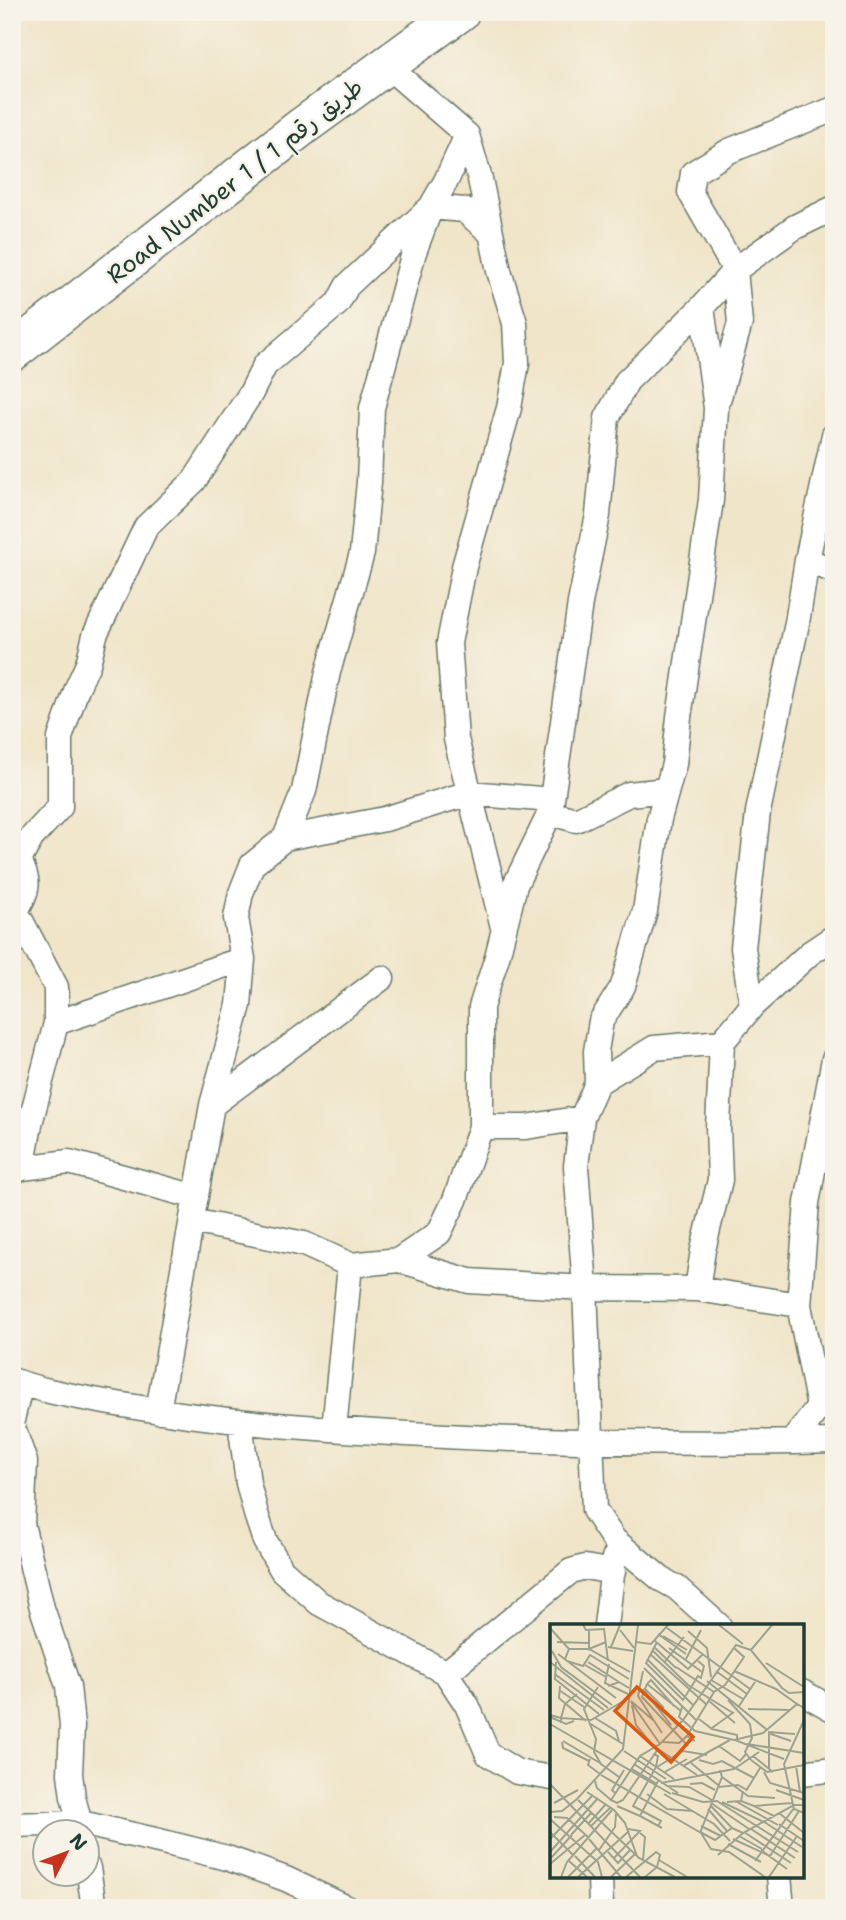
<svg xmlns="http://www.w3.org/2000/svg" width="846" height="1920" font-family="'Shantell Sans','Playpen Sans Arabic',sans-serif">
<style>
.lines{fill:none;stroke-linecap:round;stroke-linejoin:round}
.minor-casing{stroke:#687868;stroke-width:27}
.trunk-casing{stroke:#687868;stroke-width:41}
.minor{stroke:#fff;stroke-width:24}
.trunk{stroke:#fff;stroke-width:38}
.labels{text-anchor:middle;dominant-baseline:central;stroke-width:5;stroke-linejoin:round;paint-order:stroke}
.street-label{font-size:24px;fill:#1f3d34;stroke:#f7f3e8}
.inset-road{fill:none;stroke:#9ca28d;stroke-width:2}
.view{fill:#de580e;fill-opacity:0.15;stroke:#de580e;stroke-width:3.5}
.inset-edge{fill:none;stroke:#1f3d34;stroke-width:3.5}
</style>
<rect width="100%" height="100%" fill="#f7f3e8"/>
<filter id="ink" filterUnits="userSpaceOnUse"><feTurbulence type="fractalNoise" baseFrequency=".0143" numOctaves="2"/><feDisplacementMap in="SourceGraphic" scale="14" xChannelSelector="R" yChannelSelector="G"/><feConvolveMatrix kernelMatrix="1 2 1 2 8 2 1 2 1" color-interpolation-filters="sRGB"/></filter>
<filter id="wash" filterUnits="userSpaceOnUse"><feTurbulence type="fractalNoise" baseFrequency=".00686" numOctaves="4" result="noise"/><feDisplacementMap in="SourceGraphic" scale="28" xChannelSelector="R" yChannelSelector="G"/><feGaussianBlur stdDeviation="1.57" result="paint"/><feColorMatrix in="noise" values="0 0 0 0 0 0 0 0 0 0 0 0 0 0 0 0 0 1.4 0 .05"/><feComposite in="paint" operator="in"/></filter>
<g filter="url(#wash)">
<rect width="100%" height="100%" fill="#f0e5c9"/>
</g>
<g filter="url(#ink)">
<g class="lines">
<g class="minor-casing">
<path id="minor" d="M386 65 467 135 480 179 499 271 515 323 517 363 509 408 464 567 449 643 456 739 503 927
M702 307 716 408 711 500 679 717 674 764 659 819 645 911 623 986 601 1021 596 1051 597 1083 582 1118 576 1166 585 1288 594 1510 614 1540 661 1579 677 1588 719 1626
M719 397 740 323 735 270 795 227 834 208
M807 560 834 571
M550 813 576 820 629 794 666 790
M285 838 385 819 469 793 552 800
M752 1006 810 953 834 937
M56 1023 243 959
M597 1083 654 1048 722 1042
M212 1105 382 978
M481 1127H526L582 1118
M22 1168 30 1124 56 1023V987L16 911C29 888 30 884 19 860L32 837 60 807V738L77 688 88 664 95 635 146 527 194 481 251 393 265 365 338 303 347 286 431 207 464 210 491 233
M12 1172 22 1168 69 1162 196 1197
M192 1221 304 1244 350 1265 399 1260 469 1281 585 1288 697 1289 799 1305
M399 1260 439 1233 455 1200 481 1127V1007L497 957 515 885 550 813 580 603 598 515 607 418 627 381 702 307 735 270 690 192 693 173 729 151 834 109
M697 1289 703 1250 720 1180 718 1127 722 1042 752 1006 743 948 758 812 797 623 807 560 834 435
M12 1380C41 1391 74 1396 105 1402 162 1412 220 1420 278 1425 463 1440 649 1446 834 1441
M158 1411 212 1105 239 1005 243 959 236 918 241 893 252 865 285 838 304 791 328 672 362 553 369 482 372 408 414 252 431 207 446 181 467 135
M12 1420 21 1383
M240 1421 248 1483 256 1514 265 1541 282 1570 319 1603 446 1673 467 1705 488 1754 517 1772 552 1778
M12 1425 25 1462 22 1524 42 1608 68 1686 72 1726 70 1774 73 1797 82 1832
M334 1429 350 1265
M792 1442 819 1407 799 1305 807 1203 834 1059
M606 1626 614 1558
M446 1673 571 1571 585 1567 613 1572
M802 1692 834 1710
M802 1773 834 1769
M12 1825 81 1823 159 1841 227 1858 286 1879 347 1908
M88 1868 94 1908
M600 1876 601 1908
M779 1876 782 1908"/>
</g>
<g class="trunk-casing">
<path id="trunk" d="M12 352 303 126 460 12"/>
</g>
<use href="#minor" class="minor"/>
<use href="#trunk" class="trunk"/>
</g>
</g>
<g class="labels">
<g class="street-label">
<text transform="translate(235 181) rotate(-38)">Road Number 1 / طريق رقم 1</text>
</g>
</g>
<g transform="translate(550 1624)">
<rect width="254" height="254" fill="#f0e5c9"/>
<path class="inset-road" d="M33 1 36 6 54 5 58 37M169 1 193 20M0 4 19 25 15 35M117 4 200 65M39 6V25L56 18M70 6 84 24M138 7 157 24 161 53M108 10 136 30M113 12 137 26M105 17 138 45 153 30M7 18 39 19M86 18 101 20 118 1M107 18 96 39 133 76 148 52 151 54 154 42 148 37M58 23 83 27M61 23 70 1M104 23 126 44M119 24 152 48M19 25H39L80 48M200 25 232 64 239 69 254 68M102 26 138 61 183 89M2 27 11 43 62 81M8 30 66 74M100 30 157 81M97 35 144 82M136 35 151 6M17 37 33 42 40 31 79 55M0 38 58 84M6 38 5 55 49 90M38 38 69 58M114 39 134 13M216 39 254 63M59 40 55 59 78 70M35 41 56 53M126 43 164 68M94 44 147 97M93 47 88 72 112 109M166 47 197 70M184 47 226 65 247 80M6 51 54 86M161 56 193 75M157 57 216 105M97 60 92 73 138 122M97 60 131 87M97 60 101 56 124 82M10 62 9 74 36 97M58 62 69 58 79 64M48 63 34 85 46 115 44 128 51 140 69 153M94 64 114 84M93 65 121 101M9 66 34 83M178 76 200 100 202 114 195 128 201 136M81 77 103 96M159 77 185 99M81 78 110 120M82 81 86 101 100 118M189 82 205 58M132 83 129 93 145 107 184 116 213 109 247 80 254 84M198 85 239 86M114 86 128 102M0 91 11 94 15 80 27 70M0 93 16 100 24 97M45 94 66 107 69 117M149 95 162 105 187 111V116M254 96 234 140 244 185 254 189M11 99V94L41 96 77 75M39 99 73 120M0 100 121 170M162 104 184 88M218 108 245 110M218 109 241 117M185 116 234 135M13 117 50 139M145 117 137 112 164 68 175 61 194 33 184 24M12 118 13 124 39 137M113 118 129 119 137 112M197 120 254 129M169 122 190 137 196 130M108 125 73 176 67 179 61 176 90 132 110 120 133 96 186 21 201 26 222 1M108 125 147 151M74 127 116 155M90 132 124 155M203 132 223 148M40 135 38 141 50 150M149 136 163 140 172 137 204 154M201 136 217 148 254 141M141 139 168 161M84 140 128 169M133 142 180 116M246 142 250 168M107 143 133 127 157 131M219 144V110M82 145 107 160M115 148 137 135M214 148 220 159 254 169M51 151 151 209 161 225 179 228 215 253M172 153 198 172 225 174M45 157 47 164 61 176M108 157 90 192 112 204M111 159 184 145 209 128M0 160 90 253M140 160 152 159 165 166M117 162 139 163 162 176M168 163 188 161 197 166M226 166 254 176M196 167 210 144M37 168 64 186 75 199 87 232M65 169 62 166 74 146M122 169 153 178 168 177M97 170 117 185 143 187M114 170 164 200 180 217M88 173 83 182 111 197 108 202M89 173 106 143 108 132 103 130M28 176 89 234 125 253M167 177 248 228M191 177 204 182 242 179M172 178 216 199 252 223M177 178 191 177 193 167M187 178 228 201M4 179 28 166M161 179 199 205M160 181 182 204M67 182 90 192M204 182 224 192M158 185 177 207M0 188 12 187 27 175 73 125 88 1M229 189 254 209M4 193 17 194 39 214M1 196 48 238 52 253M38 200 56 180M229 200 254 217M41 202 60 184M151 202 171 212M201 205 245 234M0 208 24 232M150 208 165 216 182 204 193 209M194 208 241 239M90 209 95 213 93 236M150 209 172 153 170 146M21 211 41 189M189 212 212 225M0 215 43 171M39 215 71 253M183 215 220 232 249 187M178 220 211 238M49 226 65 203 66 190M211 226 237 245M0 228 48 174M58 228 68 239 80 226M168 231 193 209 244 181H254M25 232 45 253M64 234 90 207 78 205M0 235 22 211M109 236 137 253M19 237 37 253M205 237 244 184M0 240 35 211M11 253 17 238 62 186M18 253 47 224M28 253 79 207M61 253 85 230M76 253 106 228 110 231 107 243 95 253M219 253 247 212"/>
<path class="view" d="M87 63 143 113 121 138 65 87Z"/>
<rect width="254" height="254" class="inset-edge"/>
</g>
<rect width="846" height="1920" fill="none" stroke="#f7f3e8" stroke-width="42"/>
<g transform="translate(66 1853) rotate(48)"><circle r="33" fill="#f7f3e8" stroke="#a1aaa0" stroke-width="2"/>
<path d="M0-5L12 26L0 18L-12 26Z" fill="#c8321e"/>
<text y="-10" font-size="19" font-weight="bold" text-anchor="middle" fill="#1f3d34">N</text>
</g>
</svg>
